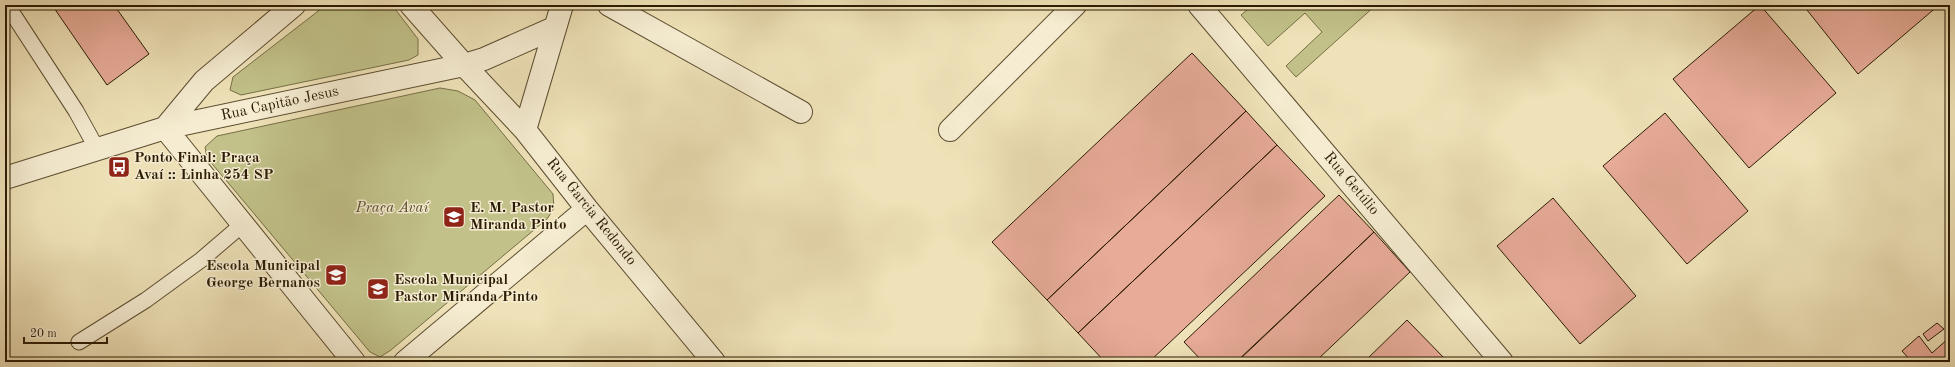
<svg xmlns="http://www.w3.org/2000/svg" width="1955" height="367" font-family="'Old Standard TT',serif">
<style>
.green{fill:#c1c189;stroke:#766e46}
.building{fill:#e7ab98;stroke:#2b1b03}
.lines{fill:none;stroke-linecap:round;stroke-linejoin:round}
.service-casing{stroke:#5c4d30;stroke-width:17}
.minor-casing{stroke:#5c4d30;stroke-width:24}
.tertiary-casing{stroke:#5c4d30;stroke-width:24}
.service{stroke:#f5ecd1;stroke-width:15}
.minor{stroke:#f5ecd1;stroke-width:22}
.tertiary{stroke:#f5ecd1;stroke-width:22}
.labels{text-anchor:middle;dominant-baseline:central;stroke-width:3;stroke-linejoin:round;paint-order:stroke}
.street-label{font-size:15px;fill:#2b1b03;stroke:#f5ecd1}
.poi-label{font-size:15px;font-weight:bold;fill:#2b1b03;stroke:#f5ecd1;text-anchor:start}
.park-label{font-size:15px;font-style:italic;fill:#584d2b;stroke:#f5ecd1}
</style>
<rect width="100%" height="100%" fill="#efe2b8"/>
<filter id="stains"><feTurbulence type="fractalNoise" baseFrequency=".005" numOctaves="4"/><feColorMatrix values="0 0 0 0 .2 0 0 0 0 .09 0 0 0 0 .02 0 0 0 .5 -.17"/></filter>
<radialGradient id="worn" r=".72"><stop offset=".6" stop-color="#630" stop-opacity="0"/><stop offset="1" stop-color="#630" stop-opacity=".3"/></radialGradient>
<path class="green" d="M326 5H392L418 39V55L409 60 241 95 230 90 233 77Z
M1253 5H1376L1296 77 1286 66 1322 32 1305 13 1268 46 1241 15Z
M440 88 458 91 475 100 553 194 554 208 547 219 391 350 380 357 370 352 230 185 207 158 205 147 217 136Z"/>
<path class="building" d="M52 5H114L149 54 107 85Z
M1760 5 1836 93 1749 168 1673 79Z
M1803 5H1939L1858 74Z
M1192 53 1246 111 1047 300 992 242Z
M1246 111 1277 145 1078 333 1047 300Z
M1665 113 1748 211 1687 264 1603 166Z
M1277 145 1325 196 1149 362H1105L1078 333Z
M1339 195 1374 232 1236 362H1203L1184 342Z
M1553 198 1636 296 1580 344 1497 246Z
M1374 232 1410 272 1315 362H1239L1238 361Z
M1407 320 1448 362H1364Z
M1937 323 1944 329 1928 341 1923 334Z
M1919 336 1932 353 1950 337V362H1912L1902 351Z"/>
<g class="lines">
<g class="service-casing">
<path id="service" d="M7 5 76 111 97 149
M79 342 146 300 201 260 243 224"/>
</g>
<g class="minor-casing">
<path id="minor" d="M411 5 464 65 525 130 587 209 714 362
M609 5 801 112
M165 128 354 362
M165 128 204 81 294 5
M525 130 562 5
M950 130 1075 5
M5 178 165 128 464 65 484 59 554 28
M405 362 587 209"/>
</g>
<g class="tertiary-casing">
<path id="tertiary" d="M1199 5 1502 362"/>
</g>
<use href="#service" class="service"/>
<use href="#minor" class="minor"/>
<use href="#tertiary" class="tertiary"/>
</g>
<defs>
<g id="bus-square" transform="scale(1.15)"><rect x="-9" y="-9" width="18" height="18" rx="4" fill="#8f2418" stroke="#f5ecd1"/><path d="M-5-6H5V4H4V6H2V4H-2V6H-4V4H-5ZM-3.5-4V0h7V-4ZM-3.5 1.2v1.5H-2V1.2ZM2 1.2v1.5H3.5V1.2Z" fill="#fff"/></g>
<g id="school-square" transform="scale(1.15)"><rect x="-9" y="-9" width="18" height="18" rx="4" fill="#8f2418" stroke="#f5ecd1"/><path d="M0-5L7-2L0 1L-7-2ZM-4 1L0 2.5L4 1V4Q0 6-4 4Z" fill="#fff"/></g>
</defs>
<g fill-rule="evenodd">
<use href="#bus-square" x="119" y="167"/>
<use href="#school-square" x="454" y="217"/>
<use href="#school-square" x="336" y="275"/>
<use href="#school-square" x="378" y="289"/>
</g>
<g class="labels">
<g class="street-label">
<text transform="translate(280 104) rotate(-12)">Rua Capitão Jesus</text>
<text transform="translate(1351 184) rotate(50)">Rua Getúlio</text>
<text transform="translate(591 212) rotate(51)">Rua Garcia Redondo</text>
</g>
<g class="poi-label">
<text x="134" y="158">Ponto Final: Praça<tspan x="134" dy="17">Avaí :: Linha 254 SP</tspan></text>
<text x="470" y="208">E. M. Pastor<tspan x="470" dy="17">Miranda Pinto</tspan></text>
<text x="320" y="266" text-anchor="end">Escola Municipal<tspan x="320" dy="17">George Bernanos</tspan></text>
<text x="394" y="280">Escola Municipal<tspan x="394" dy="17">Pastor Miranda Pinto</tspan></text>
</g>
<g class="park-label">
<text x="392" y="208">Praça Avaí</text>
</g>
</g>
<rect width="1955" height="367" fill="none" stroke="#efe2b8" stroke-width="20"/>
<rect x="6" y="6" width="1943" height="355" fill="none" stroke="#2b1b03" stroke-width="2"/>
<rect x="10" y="10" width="1935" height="347" fill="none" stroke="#2b1b03"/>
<path d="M24 337v6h83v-6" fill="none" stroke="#2b1b03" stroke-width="2"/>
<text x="30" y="337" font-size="12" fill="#2b1b03" stroke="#f5ecd1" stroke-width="3" paint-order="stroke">20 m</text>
<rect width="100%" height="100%" filter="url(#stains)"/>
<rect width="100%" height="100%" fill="url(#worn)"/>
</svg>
